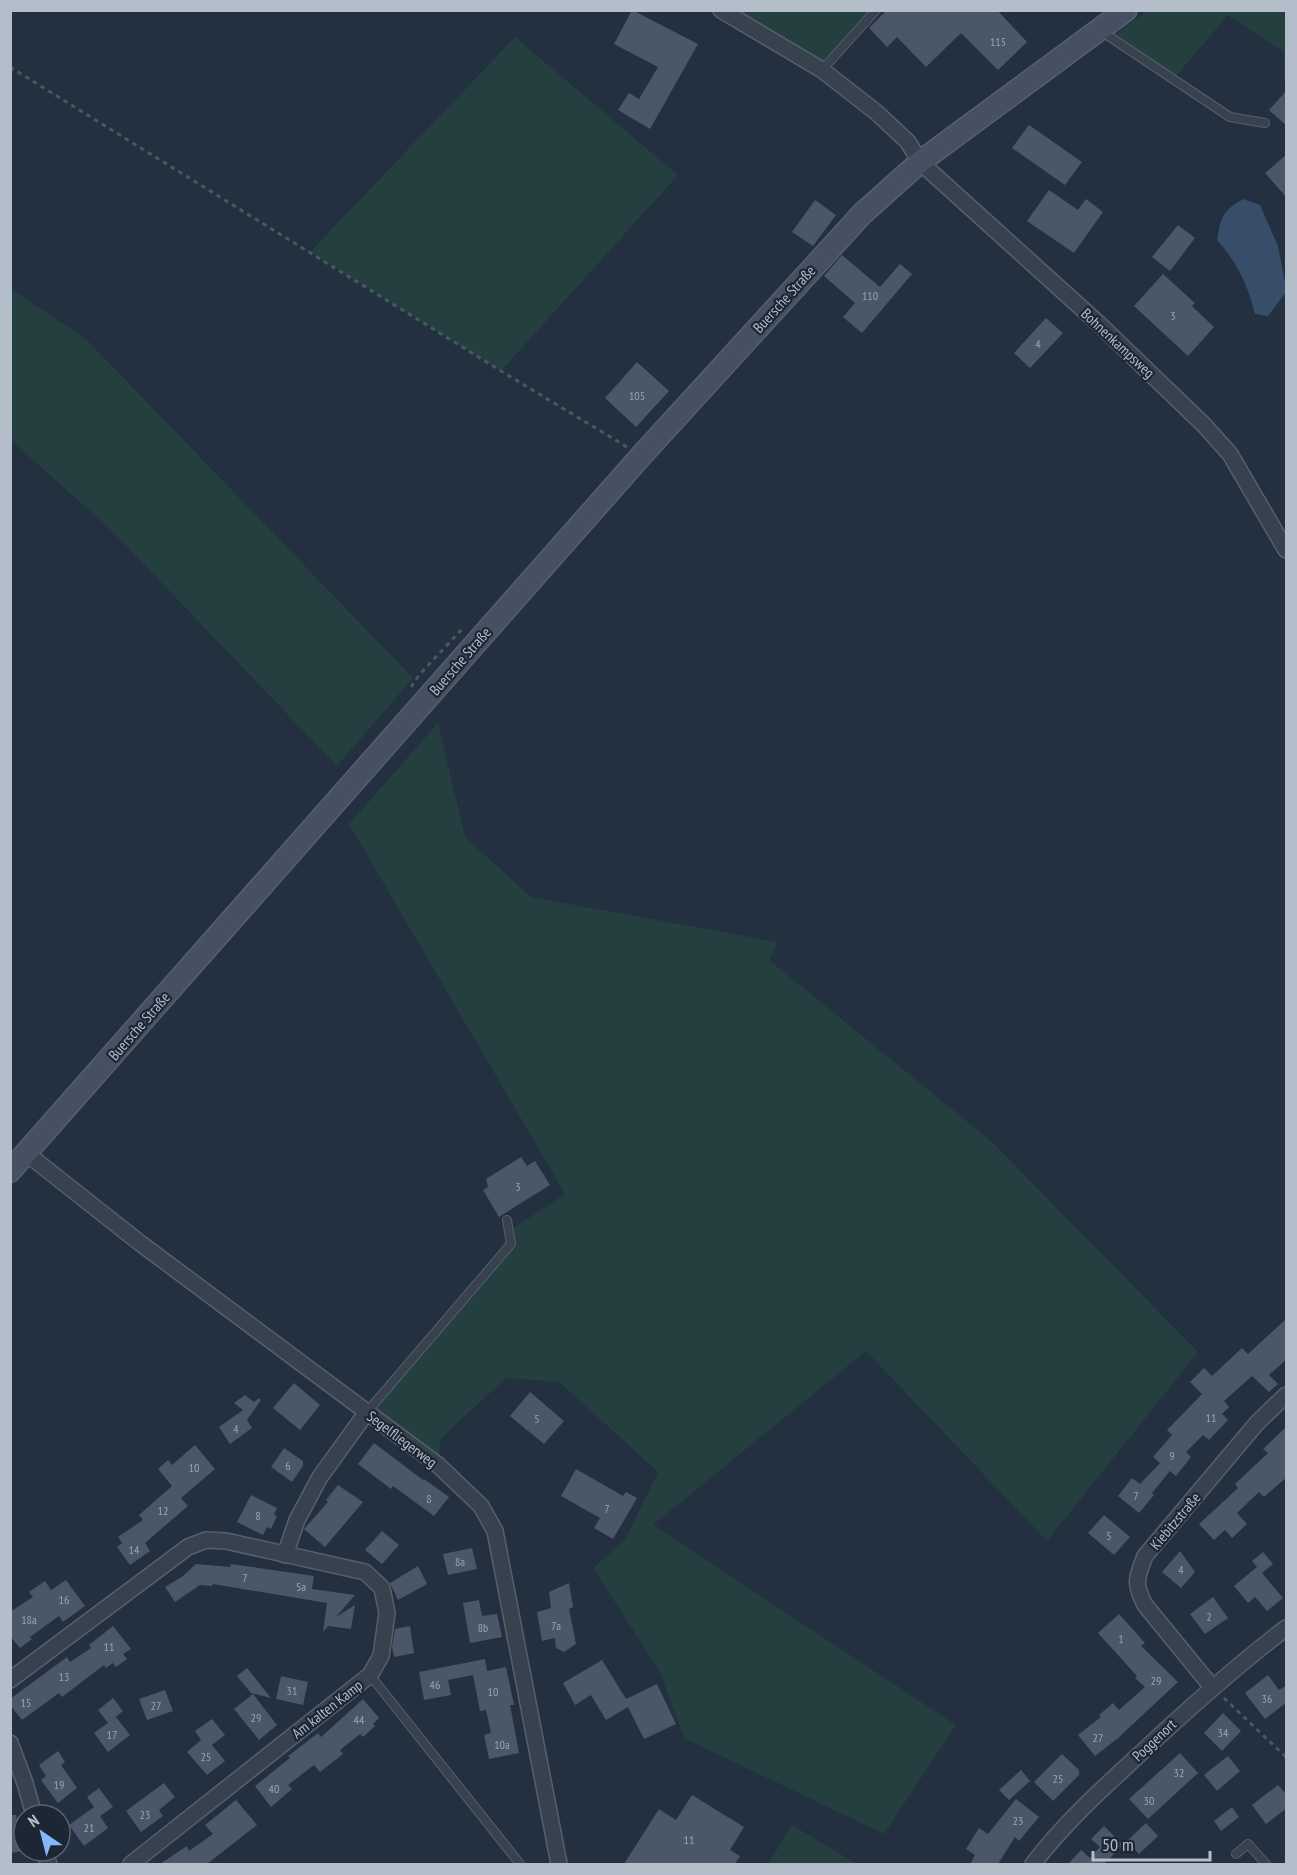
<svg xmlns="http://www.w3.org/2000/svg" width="1297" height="1875" font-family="'PT Sans Narrow',sans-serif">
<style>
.green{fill:#253e40}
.water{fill:#384d69}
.building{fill:#495769}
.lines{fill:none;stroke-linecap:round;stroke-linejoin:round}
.lane-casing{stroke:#56606d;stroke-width:10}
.street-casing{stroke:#56606d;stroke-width:18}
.secondary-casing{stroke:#56606d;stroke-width:24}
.path{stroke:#445b5d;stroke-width:3;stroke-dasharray:4.5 4.5;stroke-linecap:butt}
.lane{stroke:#38424f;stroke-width:8}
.street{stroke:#38424f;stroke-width:15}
.secondary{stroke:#455162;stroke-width:21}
.labels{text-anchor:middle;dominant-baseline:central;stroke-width:4.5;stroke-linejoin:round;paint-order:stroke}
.number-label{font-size:12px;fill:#99a4b2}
.street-label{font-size:15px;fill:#b4bdca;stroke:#1d2734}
</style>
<rect width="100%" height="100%" fill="#233040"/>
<path class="green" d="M1149 10 1286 11V81L1284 79V52L1228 15 1176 76 1115 34Z
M721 11H876L822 70Z
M515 37 678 175 501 371 310 252Z
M11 289 86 339 413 678 337 766 111 530 11 440Z
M438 723 465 837 531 897 778 942 769 960 991 1141 1198 1352 1047 1541 866 1351 653 1525 956 1725 884 1834 684 1738 660 1672 593 1568 625 1540 658 1472 559 1382 506 1378 441 1438 438 1465 367 1412 511 1244 509 1231 565 1194 349 824Z
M792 1825 857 1864H768Z"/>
<path class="water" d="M1243 199 1260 205 1278 246 1286 288V292L1268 316 1255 314C1247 283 1238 264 1217 240 1221 217 1222 211 1243 199Z"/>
<path class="building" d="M632 10 698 44 650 129 618 110 629 93 639 99 658 67 614 44Z
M887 10H997L1027 42 998 70 961 33 926 67 897 37 887 47 869 28Z
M1287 90V126L1269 110Z
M1029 125 1082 162 1065 185 1012 148Z
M1287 154V198L1265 173Z
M1049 190 1078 210 1086 199 1103 212 1074 253 1027 221Z
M815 200 836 215 813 246 792 232Z
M1178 225 1195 238 1170 271 1152 257Z
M842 255 880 287 900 264 912 274 862 333 843 317 855 303 824 276Z
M1163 274 1195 303 1192 306 1214 327 1188 356 1134 306Z
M1046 318 1063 333 1030 368 1014 353Z
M637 362 669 391 636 427 605 398Z
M521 1157 527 1166 535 1161 550 1185 499 1217 483 1190 488 1187 486 1179Z
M1287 1318V1359L1269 1375 1278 1384 1269 1392 1252 1376 1224 1401 1229 1407 1222 1414 1228 1420 1209 1440 1203 1435 1186 1452 1191 1457 1176 1476 1170 1471 1152 1493 1154 1495 1139 1513 1118 1496 1132 1478 1140 1484 1160 1463 1153 1457 1172 1435 1167 1430 1202 1394 1190 1382 1204 1368 1212 1376 1242 1348 1248 1354Z
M294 1383 320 1405 300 1430 273 1408Z
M530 1392 564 1421 544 1444 510 1416Z
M245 1395 254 1402 259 1398 261 1400 247 1420 252 1428 230 1444 219 1427 243 1410 234 1403Z
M1287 1426V1477L1264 1497 1259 1492 1237 1513 1247 1524 1232 1538 1225 1530 1214 1540 1199 1524 1238 1488 1235 1484 1268 1453 1263 1449Z
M374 1443 423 1480 424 1479 449 1497 434 1516 393 1486 391 1489 358 1464Z
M195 1445 215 1469 181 1498 188 1506 145 1543 150 1551 130 1565 117 1547 122 1543 118 1537 143 1520 139 1515 172 1486 158 1469 168 1460 172 1465Z
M284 1448 303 1461V1466L292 1482 271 1467Z
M576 1469 623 1496 626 1492 637 1498 613 1539 594 1528 600 1518 561 1496Z
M338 1485 363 1502 325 1547 304 1529 328 1502 326 1500Z
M251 1495 277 1508 274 1515 277 1516 271 1529 267 1527 263 1535 237 1522Z
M1104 1515 1130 1537 1114 1555 1088 1533Z
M382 1531 399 1545 382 1564 365 1550Z
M472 1548 477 1569 448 1575 443 1554Z
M1180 1551 1195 1572 1181 1588 1162 1572Z
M1263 1552 1273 1564 1262 1573 1252 1561Z
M196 1564 230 1567 231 1564 314 1576 312 1589 355 1595 336 1617 355 1605 351 1629 328 1626 323 1632 327 1603 213 1584 212 1586 200 1585 175 1602 165 1587 183 1576Z
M418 1566 427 1584 398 1600 390 1583Z
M1257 1567 1283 1598 1267 1611 1255 1597 1248 1603 1234 1586Z
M66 1580 85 1606 63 1622 59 1616 30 1637 32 1639 20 1648 10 1636V1612L33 1597 29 1592 45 1581 51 1590Z
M569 1583 573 1607 569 1609 576 1644 564 1652 556 1648 555 1638 542 1641 537 1612 551 1608 549 1592Z
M1213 1597 1228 1618 1205 1634 1190 1614Z
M479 1600 482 1616 497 1614 502 1637 470 1643 463 1603Z
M1119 1614 1145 1643 1141 1646 1178 1682 1118 1738 1095 1756 1078 1735 1101 1717 1099 1715 1113 1703 1119 1710 1145 1687 1135 1678 1137 1676 1098 1633Z
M113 1626 131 1649 123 1654 127 1659 116 1667 113 1663 106 1668 104 1665 62 1697 59 1693 22 1720 10 1705V1699L67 1657 70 1662 91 1648 89 1645Z
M410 1626 414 1653 394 1657 392 1647 395 1629Z
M485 1659 487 1671 506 1667 514 1705H510L519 1753 489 1759 484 1735 491 1733 486 1710 480 1711 473 1675 448 1680 451 1695 424 1700 419 1672Z
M602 1660 626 1699 657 1684 676 1724 644 1739 628 1707 606 1720 591 1695 575 1705 563 1683Z
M247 1668 271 1698 251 1693 237 1676Z
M1268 1675 1279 1690 1287 1685V1702L1265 1719 1245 1693Z
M281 1676 308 1682 303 1705 276 1699Z
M165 1690 173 1711 147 1720 139 1699Z
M253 1694 277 1725 259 1740 234 1709Z
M113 1698 123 1711 108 1723 98 1710Z
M363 1699 379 1718 373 1724 375 1726 363 1737 360 1734 340 1750 343 1754 320 1772 314 1765 288 1785 292 1789 271 1807 255 1786 290 1758 288 1756 318 1733 321 1737Z
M1223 1713 1241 1731 1222 1751 1204 1733Z
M116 1717 130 1735 108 1752 94 1733Z
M212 1719 225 1735 212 1745 225 1761 207 1775 187 1752 201 1740 195 1731Z
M58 1751 65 1762 61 1765 77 1788 58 1803 41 1780 46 1776 39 1765Z
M1180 1753 1198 1773 1148 1819 1129 1799Z
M1062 1754 1079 1770V1775L1053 1801 1034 1782Z
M1228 1756 1240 1771 1217 1791 1204 1775Z
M1021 1770 1030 1781 1009 1800 999 1790Z
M164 1783 175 1797 159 1810 163 1816 141 1832 126 1811Z
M1278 1785 1287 1795V1808L1266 1824 1252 1805Z
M99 1788 113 1807 100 1816 87 1797Z
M692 1795 744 1827 730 1850 740 1856 735 1864H624L659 1809 676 1820Z
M1016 1799 1039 1817 1019 1841 1015 1837 998 1864H970L975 1855 966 1849 979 1828 988 1834Z
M236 1800 257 1825 207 1864H160L187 1846 189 1851 213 1834 205 1825Z
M94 1807 108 1828 84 1846 69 1825Z
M1232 1807 1239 1817 1221 1831 1214 1821Z
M10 1815H16L24 1851 10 1853Z
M1146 1823 1158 1836 1139 1854 1127 1841Z
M1104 1826 1123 1845 1104 1864H1068L1081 1850 1090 1858 1100 1847 1091 1839Z"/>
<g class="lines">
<g class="lane-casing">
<path id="lane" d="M1101 31 1230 117 1265 123
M822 70 876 10
M367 1412 511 1244 507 1220
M370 1675 520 1864
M1236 1854 1248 1844 1266 1864"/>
</g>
<g class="street-casing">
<path id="street" d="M721 10 822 70 876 112 908 142 920 162 1098 323 1204 425 1230 454 1286 550
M26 1153 140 1243 438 1465 481 1506 495 1531 559 1864
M285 1555 297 1520 320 1477 367 1412
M10 1680 188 1547 206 1540 226 1541 365 1572 382 1588 387 1613 381 1656 370 1675 131 1864
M1212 1687 1145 1605C1134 1584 1136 1578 1145 1556L1257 1423 1286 1395
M10 1743 25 1783 34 1815
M43 1851 49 1864
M1033 1864C1064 1823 1103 1788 1141 1753 1188 1709 1235 1667 1286 1628"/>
</g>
<g class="secondary-casing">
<path id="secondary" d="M10 1171 641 456 862 214 920 162 1126 10"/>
</g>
<path class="path" d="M10 67 501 371 627 447
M411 687 419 675 464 627
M1224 1698 1286 1757"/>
<use href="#lane" class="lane"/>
<use href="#street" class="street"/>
<use href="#secondary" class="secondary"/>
</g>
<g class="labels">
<g class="number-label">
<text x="998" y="41">115</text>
<text x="870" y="295">110</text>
<text x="1173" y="315">3</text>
<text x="1038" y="343">4</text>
<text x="637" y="395">105</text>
<text x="518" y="1186">3</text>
<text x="1211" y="1417">11</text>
<text x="537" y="1418">5</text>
<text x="236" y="1428">4</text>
<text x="1172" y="1455">9</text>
<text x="288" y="1465">6</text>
<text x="194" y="1467">10</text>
<text x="1136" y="1495">7</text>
<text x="429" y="1498">8</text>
<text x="607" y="1508">7</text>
<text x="163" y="1510">12</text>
<text x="258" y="1515">8</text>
<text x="1109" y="1535">5</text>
<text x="134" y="1549">14</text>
<text x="460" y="1561">8a</text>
<text x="1181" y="1569">4</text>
<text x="245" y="1577">7</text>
<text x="301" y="1586">5a</text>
<text x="64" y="1599">16</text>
<text x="1209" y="1616">2</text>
<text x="29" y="1619">18a</text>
<text x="556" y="1625">7a</text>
<text x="483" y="1627">8b</text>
<text x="1121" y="1638">1</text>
<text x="109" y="1646">11</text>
<text x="64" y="1676">13</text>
<text x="1156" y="1680">29</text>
<text x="435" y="1684">46</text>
<text x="292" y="1690">31</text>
<text x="493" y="1691">10</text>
<text x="1267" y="1698">36</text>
<text x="26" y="1702">15</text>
<text x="156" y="1705">27</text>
<text x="256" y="1717">29</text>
<text x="359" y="1719">44</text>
<text x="1223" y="1732">34</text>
<text x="112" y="1734">17</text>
<text x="1098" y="1737">27</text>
<text x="502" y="1744">10a</text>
<text x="206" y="1756">25</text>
<text x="1179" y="1772">32</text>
<text x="1058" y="1778">25</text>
<text x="59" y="1784">19</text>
<text x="274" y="1788">40</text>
<text x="1149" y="1800">30</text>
<text x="145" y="1814">23</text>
<text x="1018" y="1820">23</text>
<text x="89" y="1827">21</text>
<text x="689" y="1839">11</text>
</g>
<g class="street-label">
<text transform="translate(784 299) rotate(-48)">Buersche Straße</text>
<text transform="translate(1118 343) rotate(43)">Bohnenkampsweg</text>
<text transform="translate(460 661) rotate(-49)">Buersche Straße</text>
<text transform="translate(139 1026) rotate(-49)">Buersche Straße</text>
<text transform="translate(402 1439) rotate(37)">Segelfliegerweg</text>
<text transform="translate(1175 1521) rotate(-50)">Kiebitzstraße</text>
<text transform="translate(327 1709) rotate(-38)">Am kalten Kamp</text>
<text transform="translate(1154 1740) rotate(-43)">Poggenort</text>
</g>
</g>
<rect width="1297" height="1875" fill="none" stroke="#b4bdca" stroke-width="24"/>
<g transform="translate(42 1833) rotate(325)"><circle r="28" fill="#1d2734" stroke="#596370" stroke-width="1.5"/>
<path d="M0-4.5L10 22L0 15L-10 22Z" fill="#87b5fc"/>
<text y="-9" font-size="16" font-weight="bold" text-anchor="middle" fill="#b4bdca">N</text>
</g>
<path d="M1093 1851v9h117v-9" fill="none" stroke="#b4bdca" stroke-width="3"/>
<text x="1102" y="1851" font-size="18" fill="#b4bdca" stroke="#1d2734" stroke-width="4.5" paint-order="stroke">50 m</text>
</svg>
